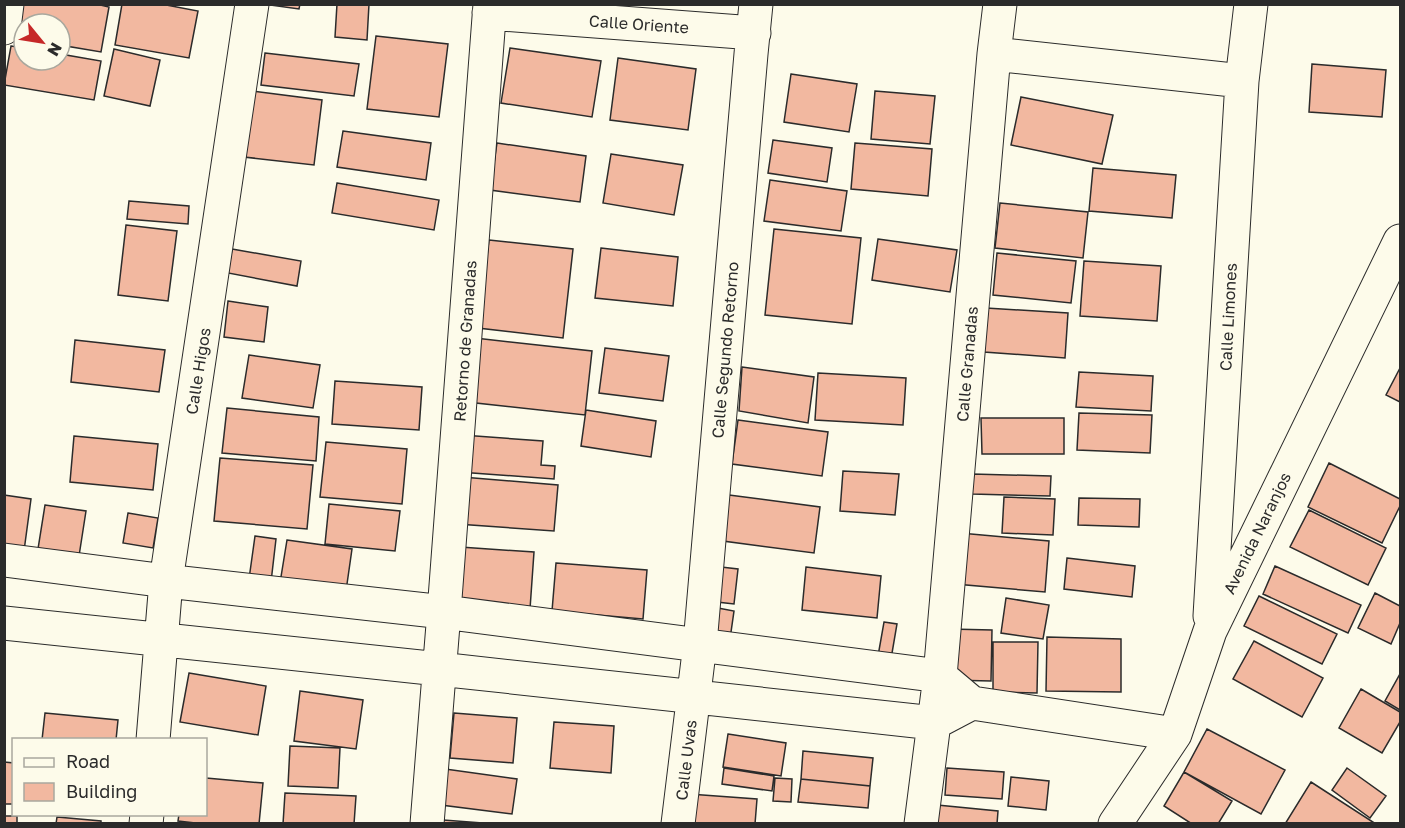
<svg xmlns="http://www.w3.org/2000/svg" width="1405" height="828" font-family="'Golos Text',sans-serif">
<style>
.building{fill:#f2b8a0;stroke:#2b2b2b;stroke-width:1.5}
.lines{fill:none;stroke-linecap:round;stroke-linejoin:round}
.street-casing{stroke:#2b2b2b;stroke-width:35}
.street{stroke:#fdfbea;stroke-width:33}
.labels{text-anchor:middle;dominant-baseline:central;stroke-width:4.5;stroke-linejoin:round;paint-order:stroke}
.street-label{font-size:16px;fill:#2b2b2b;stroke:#fdfbea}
</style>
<rect width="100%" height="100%" fill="#fdfbea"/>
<path class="building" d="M10 4H96L109 7 101 52 60 45V24H24V38L5 34Z
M122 4H161L198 11 189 58 115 45Z
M263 4H300L299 9Z
M337 4H369L367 40 335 37Z
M376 36 448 44 439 117 367 109Z
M11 46 24 48V60H60V54L101 61 94 100 4 85Z
M510 48 601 61 592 117 501 103Z
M114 49 160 60 150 106 104 96Z
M265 53 359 64 354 96 261 85Z
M618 58 696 69 688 130 610 120Z
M1312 64 1386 70 1382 117 1309 112Z
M791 74 857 84 849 132 784 122Z
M252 91 322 100 314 165 244 157Z
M875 91 935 96 930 144 871 139Z
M1021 97 1113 115 1102 164 1011 145Z
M343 131 431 143 426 180 337 167Z
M773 140 832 148 827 182 768 173Z
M497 143 586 156 580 202 490 190Z
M855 143 932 149 928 196 851 189Z
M611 154 683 165 674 215 603 203Z
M1093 168 1176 175 1172 218 1089 211Z
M770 180 847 191 841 231 764 221Z
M337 183 439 200 434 230 332 213Z
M129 201 189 206 188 224 127 219Z
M1000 203 1088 212 1083 258 995 248Z
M126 225 177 231 168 301 118 295Z
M774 229 861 238 852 324 765 315Z
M878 239 957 250 950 292 872 280Z
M489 240 573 249 563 338 478 328Z
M601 248 678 257 673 306 595 298Z
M232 249 301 261 297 286 228 273Z
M997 253 1076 261 1071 303 993 295Z
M1084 261 1161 266 1157 321 1080 316Z
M228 301 268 307 264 342 224 337Z
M986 308 1068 313 1065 358 984 352Z
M475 338 592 351 585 415 467 402Z
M75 340 165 350 159 392 71 382Z
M605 348 669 356 663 401 599 393Z
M249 355 320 365 313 408 242 398Z
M742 367 814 377 808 423 739 411Z
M1400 368V402L1386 395Z
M1079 372 1153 376 1151 411 1076 407Z
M818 373 906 378 903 425 815 420Z
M335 381 422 387 419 430 332 424Z
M227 408 319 417 316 461 222 453Z
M586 410 656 421 651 457 581 446Z
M1079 413 1152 415 1150 453 1077 450Z
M981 418H1064V454H982Z
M738 420 828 432 822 476 732 464Z
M462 435 543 441 541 465 555 466 554 479 459 472Z
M74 436 158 444 153 490 70 482Z
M326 442 407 449 402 504 320 497Z
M220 458 313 465 307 529 214 521Z
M1329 463 1400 499V506L1382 543 1308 507Z
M843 471 899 474 895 515 840 511Z
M972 474 1051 476 1050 496 972 494Z
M462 477 558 485 554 531 457 524Z
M4 495 31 499 24 551 4 549Z
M729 495 820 507 814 553 723 541Z
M1004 497 1055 499 1053 535 1002 533Z
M1079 498 1140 499 1139 527 1078 525Z
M329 504 400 511 395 551 325 544Z
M45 505 86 511 79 556 38 549Z
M1309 510 1386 548 1368 585 1290 547Z
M128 513 158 518 153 548 123 543Z
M960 533 1049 541 1045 592 955 584Z
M255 536 276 539 271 582 249 579Z
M287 540 352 549 345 598 279 589Z
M460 547 534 552 530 609 456 603Z
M1067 558 1135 566 1132 597 1064 589Z
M556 563 647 570 643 619 552 611Z
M1275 566 1361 605 1348 633 1263 594Z
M721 567 738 569 734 604 717 602Z
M806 567 881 576 877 618 802 610Z
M1375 593 1400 606V623L1391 644 1358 628Z
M1259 596 1337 634 1322 664 1244 626Z
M1006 598 1049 605 1043 639 1001 633Z
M718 608 734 611 729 646 713 644Z
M884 622 897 624 891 659 878 656Z
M949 629 992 630 991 681 948 680Z
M1047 637 1121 639V692L1046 691Z
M1254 641 1323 678 1302 717 1233 679Z
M993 642H1038L1037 693 993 692Z
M189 673 266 686 258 735 180 722Z
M1400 674V710L1385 701Z
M1361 689 1400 712V722L1382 753 1339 728Z
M300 691 363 700 356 749 294 741Z
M45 713 118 720 116 740H42Z
M454 713 517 718 513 763 450 758Z
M554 722 614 726 611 773 550 768Z
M1207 729 1285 770 1261 814 1184 772Z
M728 734 786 743 781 776 723 767Z
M290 746 340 748 338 788 288 786Z
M803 751 873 758 870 786 801 779Z
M4 762 14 763V804H4Z
M438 768 517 779 512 814 433 804Z
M724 768 774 776 772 791 722 784Z
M947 768 1004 772 1002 799 945 795Z
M1347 768 1386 796 1370 818 1332 790Z
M1184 772 1232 801 1218 824H1192L1164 806Z
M1011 777 1049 781 1046 810 1008 806Z
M206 778 263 783 259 824H204L178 821 179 814H206Z
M775 778 792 779 791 802 773 801Z
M801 779 870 786 868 808 798 802Z
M1311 782 1376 824H1285Z
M285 793 356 796 354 824H283Z
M689 794 757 799 755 824H686Z
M927 804 998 811 997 824H925Z
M4 816H17V824H4Z
M57 817 101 821V824H56Z
M430 819 496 824H430Z"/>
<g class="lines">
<g class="street-casing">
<path id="street" d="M489 13 754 33
M4 28 7 4
M994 54 1242 81
M4 560 166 581 444 612 940 676 972 703 1175 734
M1210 616 1242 81 1251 4
M4 623 439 669 934 723 972 703
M153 740 166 581 252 4
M146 824 147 814
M427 824 444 612 490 4
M678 824 700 644 751 54 756 4
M921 824 940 676 994 54 1000 4
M1115 824 1175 734 1210 631 1400 241"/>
</g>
<use href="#street" class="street"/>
</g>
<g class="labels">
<g class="street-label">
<text transform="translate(639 24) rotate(4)">Calle Oriente</text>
<text transform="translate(1228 317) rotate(-87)">Calle Limones</text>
<text transform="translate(465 341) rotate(-86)">Retorno de Granadas</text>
<text transform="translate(725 350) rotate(-85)">Calle Segundo Retorno</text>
<text transform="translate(967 364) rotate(-85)">Calle Granadas</text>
<text transform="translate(198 371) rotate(-81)">Calle Higos</text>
<text transform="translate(1257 533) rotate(-64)">Avenida Naranjos</text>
<text transform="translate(686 760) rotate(-83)">Calle Uvas</text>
</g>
</g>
<rect width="1405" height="828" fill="none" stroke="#2b2b2b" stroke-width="12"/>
<rect x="12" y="738" width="195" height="78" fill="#fdfbea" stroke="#a9a89e" stroke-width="1.5"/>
<rect x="24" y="758" width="30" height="9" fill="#fdfbea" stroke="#a9a89e" stroke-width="1.5"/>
<text x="66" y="768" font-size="18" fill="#2b2b2b">Road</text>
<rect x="24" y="783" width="30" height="18" fill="#f2b8a0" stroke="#a9a89e" stroke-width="1.5"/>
<text x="66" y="798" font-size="18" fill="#2b2b2b">Building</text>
<g transform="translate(42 42) rotate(120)"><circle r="28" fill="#fdfbea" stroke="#a9a89e" stroke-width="1.5"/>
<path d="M0-4.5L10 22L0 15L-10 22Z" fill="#c62828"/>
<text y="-9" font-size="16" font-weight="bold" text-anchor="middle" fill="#2b2b2b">N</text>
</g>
</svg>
